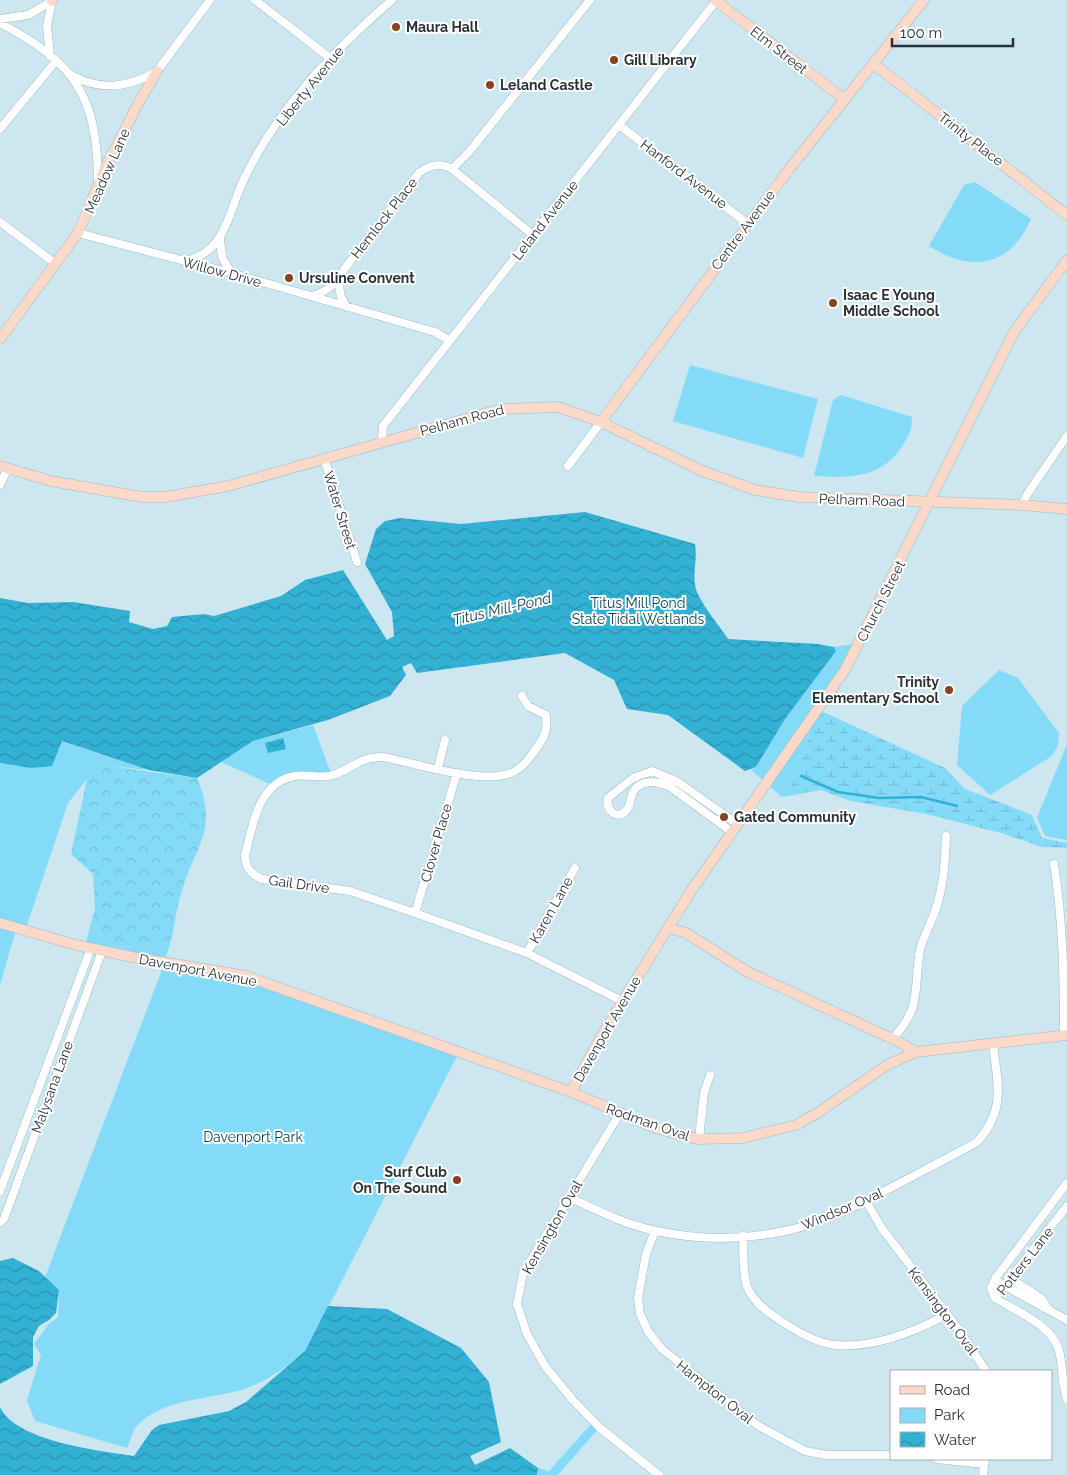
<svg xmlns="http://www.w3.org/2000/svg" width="1067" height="1475" font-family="Raleway,sans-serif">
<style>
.green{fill:#84dbf8}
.forest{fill:url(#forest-crowns)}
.wetland{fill:url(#wetland-marsh)}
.water{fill:url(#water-waves)}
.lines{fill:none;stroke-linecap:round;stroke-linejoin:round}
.stream{stroke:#33b1d4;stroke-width:2.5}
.street-casing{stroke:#a1bbc4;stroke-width:9}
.secondary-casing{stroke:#a1bbc4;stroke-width:11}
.street{stroke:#fff;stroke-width:8}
.secondary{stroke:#fad9c8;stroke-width:10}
.poi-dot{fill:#88421c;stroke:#fff;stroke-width:2}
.labels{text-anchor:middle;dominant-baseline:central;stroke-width:4;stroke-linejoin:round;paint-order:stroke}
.poi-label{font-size:14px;font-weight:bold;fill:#283236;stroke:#fff;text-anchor:start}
.street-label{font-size:14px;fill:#283236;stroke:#fff}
.park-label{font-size:14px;fill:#083f4e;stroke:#fff}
.water-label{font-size:15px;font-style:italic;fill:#124655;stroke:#fff}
</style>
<defs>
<pattern id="forest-crowns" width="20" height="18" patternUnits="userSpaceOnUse" patternTransform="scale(1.25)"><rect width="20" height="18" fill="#84dbf8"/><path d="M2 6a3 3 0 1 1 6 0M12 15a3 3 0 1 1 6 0" fill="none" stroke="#72bcd5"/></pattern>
<pattern id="wetland-marsh" width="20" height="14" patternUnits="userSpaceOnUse" patternTransform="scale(1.25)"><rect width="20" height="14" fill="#84dbf8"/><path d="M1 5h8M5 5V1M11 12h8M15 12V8" fill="none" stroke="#72bcd5"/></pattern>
<pattern id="water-waves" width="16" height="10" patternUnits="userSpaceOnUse" patternTransform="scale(1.25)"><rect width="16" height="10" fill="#33b1d4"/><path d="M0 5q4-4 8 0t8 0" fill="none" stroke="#2b91ad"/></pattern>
</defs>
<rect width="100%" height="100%" fill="#cde7f1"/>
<path class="green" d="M975 182 1031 219C1010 267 971 273 929 246L964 185Z
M690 365 818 399 803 458 673 421Z
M841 395 912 417C912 431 909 436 901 448 880 479 847 478 814 476L833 400Z
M860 643 817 709 794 782 782 797 751 770 756 767 785 719 835 651 834 647Z
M999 670 1018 678 1059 733 1058 745 1052 756 990 795 957 765 962 706Z
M313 725 331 773H311L270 784 221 762 253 741Z
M61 741 149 770 108 766 87 779 68 803 26 928 17 926 0 985V765L1 763 31 768Z
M1067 744V840L1045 836 1037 818Z
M92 919 102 937 115 947 159 945 172 937 163 967 243 981 458 1054 306 1351C286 1367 268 1381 244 1389 210 1400 161 1398 136 1427 132 1432 130 1442 127 1448L35 1421 27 1400 41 1355 34 1344 49 1324 58 1317 59 1290 45 1277 163 967 84 950Z
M592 1423 598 1429 558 1475H537L538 1468 549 1471Z"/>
<path class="forest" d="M108 766 197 778C217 828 200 839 184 884 178 901 175 920 172 937L159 945 115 947 102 937 92 919 95 909 93 874 71 854 87 779Z"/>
<path class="wetland" d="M817 709 945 768 965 789 1032 815 1042 838 1067 843V848L1042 847 1001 833 926 814 851 801 821 790 782 797 794 782Z"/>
<path class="water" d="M585 512 695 544C698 560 691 577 697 592 704 608 719 625 728 639L818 644 834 647 836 651 785 719 756 767 745 771 668 715 627 709 614 680 565 653 417 673 411 663 402 667 406 675 390 696 328 720 253 741 197 778 149 770 62 741 52 766 31 768 0 763V598L28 603 73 602 130 611 129 622 153 629 167 626 172 617 204 614 214 616 281 596 305 580 343 570 387 640 394 636 392 612 365 564 376 529 385 521 400 518 461 524Z
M283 738 286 749 268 753 265 743Z
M13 1258 39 1271 59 1290 56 1313 49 1320 39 1326 33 1337V1366L0 1384V1261Z
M328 1306 387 1309 461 1348 489 1382 501 1442 470 1456 475 1465 510 1448 538 1468 537 1475H0V1407C15 1441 100 1451 134 1456L152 1430 159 1425 229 1411 246 1402 305 1351Z"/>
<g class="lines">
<path class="stream" d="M801 776 838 792 879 798 921 797 957 806"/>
<g class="street-casing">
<path id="street" d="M255 0 330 58
M0 19 28 15 52 1
M0 23C75 63 97 95 98 181
M50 56 47 26 52 1
M73 76C102 91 129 88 157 71L210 0
M619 125 748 224
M0 129 56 61
M452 169 469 152 590 0
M0 222 56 264
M78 233 231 273 435 332 450 341
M220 239 222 257 231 273
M185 261C227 252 228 212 244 179 278 108 333 51 392 0
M338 280 341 297 346 306
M313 296C329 291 337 282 345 268L419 173C429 165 439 162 452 169L533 235
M382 441 383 426 716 1
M324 458 357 562
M568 466 601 422
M0 485 7 470
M1022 505 1028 493 1067 436
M522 696 528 706 546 715C548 733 544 738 533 753 528 760 523 767 515 771 486 787 415 763 383 757 357 757 353 769 333 775 320 779 308 774 295 776 258 782 252 827 245 856 246 869 251 874 262 879L350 891 415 913 527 953 622 1001
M438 768 445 740
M732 832 669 786C657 781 641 779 633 792 630 798 631 806 626 811 615 821 606 809 608 798L633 778 652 771 678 782 737 824
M1054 864C1063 921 1064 978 1064 1035
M415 913 457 773
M527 953 575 868
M892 1039C923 1007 913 989 920 950 923 937 931 924 935 911 944 887 945 861 946 836
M620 1113 523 1273 517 1304 527 1334 545 1366 572 1399 600 1428 659 1475
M699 1139 704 1093 710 1075
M0 1191 91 948
M568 1197C596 1210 626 1225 657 1231 698 1240 743 1240 785 1231 825 1223 864 1202 900 1183 926 1169 952 1156 977 1142 1007 1109 997 1083 993 1043
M866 1201 881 1227 959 1330 986 1371
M0 1222 4 1219 102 951
M655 1231 646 1254 638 1298 640 1314 649 1333 662 1349 757 1425 805 1451 826 1455H891
M743 1236C744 1252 742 1271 747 1286 752 1301 767 1312 781 1321 796 1331 818 1344 836 1345 873 1348 914 1332 946 1315
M1008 1277 1041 1298 1047 1307
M1000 1283 1067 1320
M995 1298 991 1288 995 1279 1067 1183
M995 1298C1017 1312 1056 1326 1060 1355 1063 1370 1062 1385 1067 1400
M995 1298 1067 1206
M937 1459 984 1464
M983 1475 985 1459"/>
</g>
<g class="secondary-casing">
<path id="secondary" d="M715 0 844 99
M52 1 53 0
M874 64 1067 215
M0 339 78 233 106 166 139 102 157 71
M601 422 790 168 924 0
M0 466 51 481 142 497H166L228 486 501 409 558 407 601 422 700 470 755 490 799 497 1022 505 1067 509
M0 923 76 945 132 957 246 976 571 1092 600 1038 691 891 845 670 1014 332 1067 260
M669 928 686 933 748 972 897 1041 916 1052
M571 1092 656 1128 684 1136 699 1139 743 1138 796 1125 819 1112 887 1065 916 1052 1067 1035"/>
</g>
<use href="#street" class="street"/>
<use href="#secondary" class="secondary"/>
</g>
<g class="poi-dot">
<circle cx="396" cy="27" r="5"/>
<circle cx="614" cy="60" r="5"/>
<circle cx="490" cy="85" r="5"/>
<circle cx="289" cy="278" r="5"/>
<circle cx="833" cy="303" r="5"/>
<circle cx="949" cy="690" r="5"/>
<circle cx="724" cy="817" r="5"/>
<circle cx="457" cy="1180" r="5"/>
</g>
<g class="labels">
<g class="poi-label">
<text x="406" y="27">Maura Hall</text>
<text x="624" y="60">Gill Library</text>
<text x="500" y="85">Leland Castle</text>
<text x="299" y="278">Ursuline Convent</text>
<text x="843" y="295">Isaac E Young<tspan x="843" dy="16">Middle School</tspan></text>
<text x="939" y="682" text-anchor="end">Trinity<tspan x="939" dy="16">Elementary School</tspan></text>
<text x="734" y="817">Gated Community</text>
<text x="447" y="1172" text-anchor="end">Surf Club<tspan x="447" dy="16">On The Sound</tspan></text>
</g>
<g class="street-label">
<text transform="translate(779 50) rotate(38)">Elm Street</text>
<text transform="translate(310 86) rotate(-51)">Liberty Avenue</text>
<text transform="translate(971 139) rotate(38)">Trinity Place</text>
<text transform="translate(107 171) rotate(-66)">Meadow Lane</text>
<text transform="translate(684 174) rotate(37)">Hanford Avenue</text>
<text transform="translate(384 218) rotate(-52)">Hemlock Place</text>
<text transform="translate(545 220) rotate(-52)">Leland Avenue</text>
<text transform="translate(743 230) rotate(-53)">Centre Avenue</text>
<text transform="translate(222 272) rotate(15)">Willow Drive</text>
<text transform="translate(462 420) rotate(-15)">Pelham Road</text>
<text transform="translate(862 500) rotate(2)">Pelham Road</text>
<text transform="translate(340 510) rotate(73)">Water Street</text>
<text transform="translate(881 601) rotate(-63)">Church Street</text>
<text transform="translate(436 843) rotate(-74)">Clover Place</text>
<text transform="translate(299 884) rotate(8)">Gail Drive</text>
<text transform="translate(551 910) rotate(-61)">Karen Lane</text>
<text transform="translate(198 970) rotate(11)">Davenport Avenue</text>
<text transform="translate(607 1029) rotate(-60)">Davenport Avenue</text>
<text transform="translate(52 1087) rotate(-70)">Malysana Lane</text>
<text transform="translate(648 1122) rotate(19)">Rodman Oval</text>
<text transform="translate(842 1209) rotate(-23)">Windsor Oval</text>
<text transform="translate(552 1227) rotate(-60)">Kensington Oval</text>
<text transform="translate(1025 1261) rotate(-52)">Potters Lane</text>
<text transform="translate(943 1311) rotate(53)">Kensington Oval</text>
<text transform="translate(715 1392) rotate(38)">Hampton Oval</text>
</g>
<g class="park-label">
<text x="638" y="603">Titus Mill Pond<tspan x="638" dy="16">State Tidal Wetlands</tspan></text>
<text x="253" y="1137">Davenport Park</text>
</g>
<g class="water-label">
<text transform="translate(502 609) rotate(-13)">Titus Mill-Pond</text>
</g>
</g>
<rect x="890" y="1370" width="162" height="90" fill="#ffffff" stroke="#a9adaf"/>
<rect x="900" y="1386" width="25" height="8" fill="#fad9c8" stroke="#a9adaf"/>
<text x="934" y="1395" font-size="15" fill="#283236">Road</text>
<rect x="900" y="1408" width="25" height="15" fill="#84dbf8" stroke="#a9adaf"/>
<text x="934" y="1420" font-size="15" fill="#283236">Park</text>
<rect x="900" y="1432" width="25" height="15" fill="url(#water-waves)" stroke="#a9adaf"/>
<text x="934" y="1445" font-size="15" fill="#283236">Water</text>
<path d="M892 38v8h121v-8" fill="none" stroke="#283236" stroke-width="2.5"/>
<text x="900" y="38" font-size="15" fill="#283236" stroke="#ffffff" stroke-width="4" paint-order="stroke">100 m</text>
</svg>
